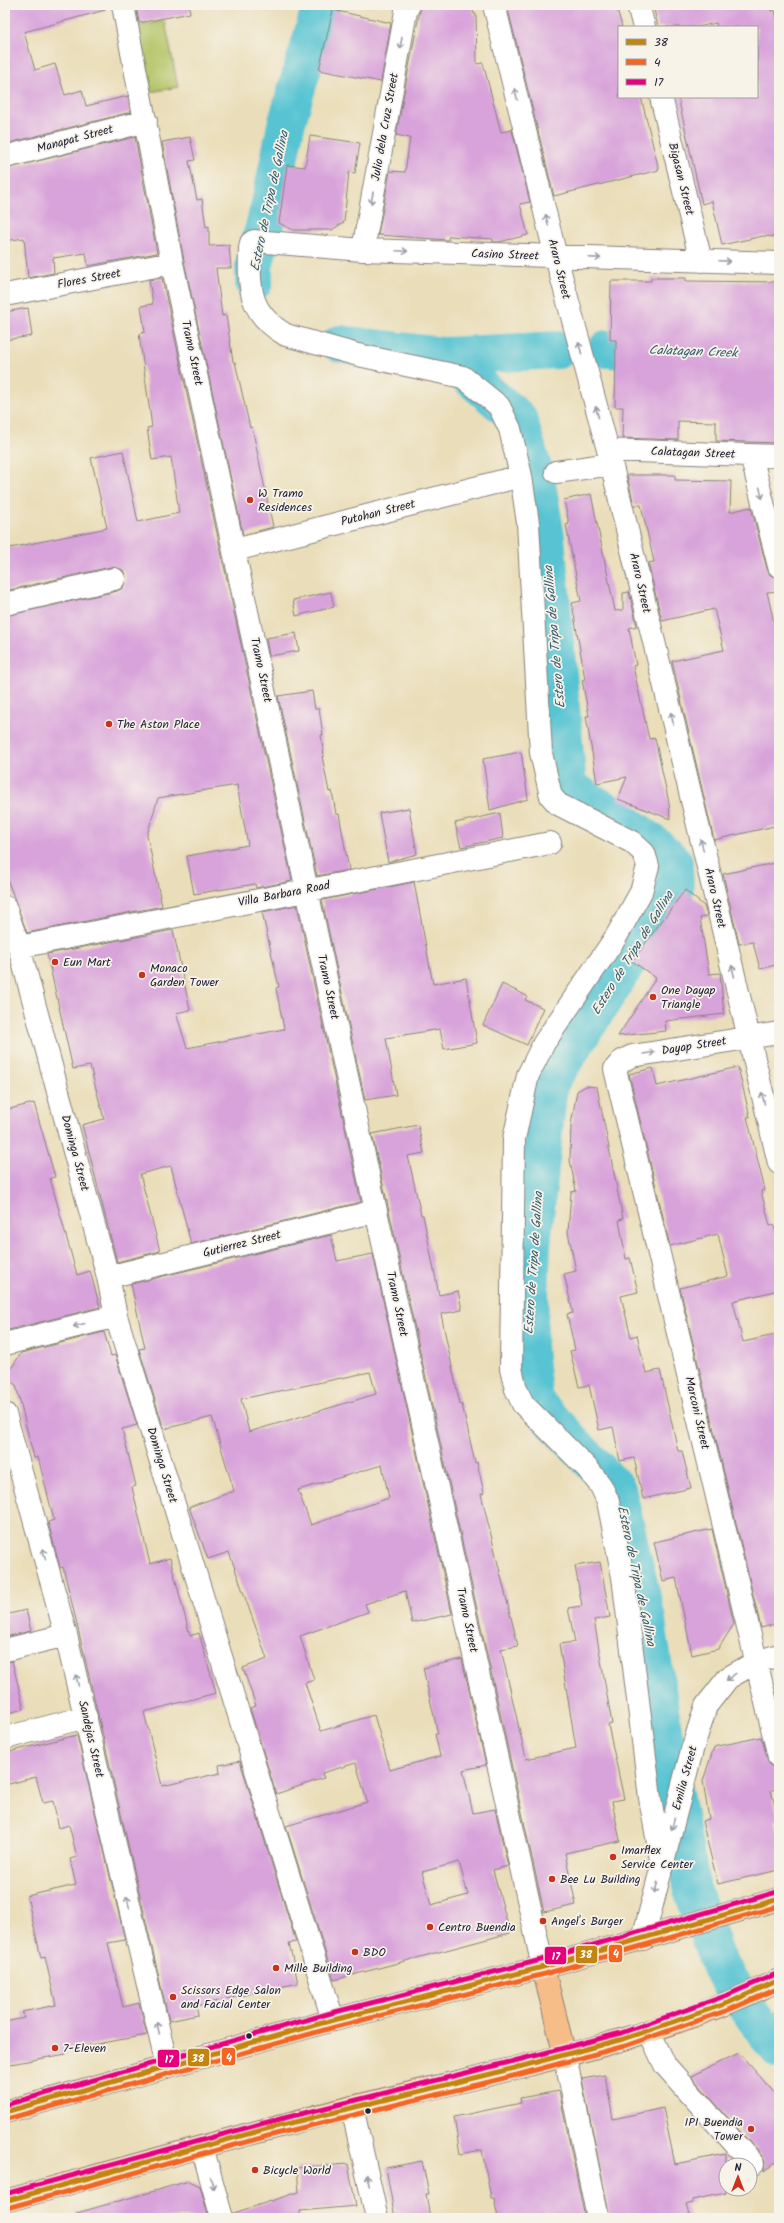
<svg xmlns="http://www.w3.org/2000/svg" width="784" height="2223" font-family="Kalam,sans-serif">
<style>
.green{fill:#b4c467;stroke:#6b7351}
.lines{fill:none;stroke-linecap:round;stroke-linejoin:round}
.river{stroke:#59c4d3;stroke-width:38}
.building{fill:#d8a2da;fill-rule:evenodd}
.minor-casing{stroke:#86807a;stroke-width:24}
.major-casing{stroke:#86807a;stroke-width:24}
.minor{stroke:#fff;stroke-width:22}
.major{stroke:#f7bd88;stroke-width:22}
.bus-1-casing{stroke:#f7f3e8;stroke-width:8}
.bus-2-casing{stroke:#f7f3e8;stroke-width:8}
.bus-3-casing{stroke:#f7f3e8;stroke-width:8}
.bus-1{stroke:#c2850f;stroke-width:5}
.bus-2{stroke:#f26522;stroke-width:5}
.bus-3{stroke:#e5007d;stroke-width:5}
.oneway{stroke:#9c9ca7}
.poi-dot{fill:#c8321e;stroke:#f7f3e8;stroke-width:1.5}
.bus-dot{fill:#22223b;stroke:#f7f3e8;stroke-width:1.5}
.labels{text-anchor:middle;dominant-baseline:central;stroke-width:3.5;stroke-linejoin:round;paint-order:stroke}
.street-label{font-size:12px;fill:#22223b;stroke:#f7f3e8}
.poi-label{font-size:12px;fill:#22223b;stroke:#f7f3e8;text-anchor:start}
.water-label{font-size:13px;font-style:italic;fill:#355b70;stroke:#f7f3e8}
.line-badge{stroke:#f7f3e8;stroke-width:1.5}
.badge-label{font-size:11px;text-anchor:middle;font-weight:bold;fill:#fff}
</style>
<rect width="100%" height="100%" fill="#f7f3e8"/>
<filter id="ink" filterUnits="userSpaceOnUse"><feTurbulence type="fractalNoise" baseFrequency=".025" numOctaves="2"/><feDisplacementMap in="SourceGraphic" scale="8" xChannelSelector="R" yChannelSelector="G"/><feConvolveMatrix kernelMatrix="1 2 1 2 8 2 1 2 1" color-interpolation-filters="sRGB"/></filter>
<filter id="wash" filterUnits="userSpaceOnUse"><feTurbulence type="fractalNoise" baseFrequency=".012" numOctaves="4" result="noise"/><feDisplacementMap in="SourceGraphic" scale="16" xChannelSelector="R" yChannelSelector="G"/><feGaussianBlur stdDeviation="0.9" result="paint"/><feColorMatrix in="noise" values="0 0 0 0 0 0 0 0 0 0 0 0 0 0 0 0 0 1.4 0 .05"/><feComposite in="paint" operator="in"/></filter>
<g filter="url(#wash)">
<rect width="100%" height="100%" fill="#eadeba"/>
<path class="green" d="M165 21 178 87 151 92 138 26Z
M779 2011V2035L764 2018Z"/>
<g class="lines">
<path class="river" d="M254 282V266L271 200 286 125 321 5
M340 344 444 356 518 418 536 478 546 537 568 787C604 810 644 831 674 863L675 889 549 1084 532 1244 528 1349 534 1401 617 1489 646 1615 666 1750 692 1890 720 1967 765 2033 779 2050
M607 349 668 352
M444 356 558 350"/>
</g>
<g id="blocks">
<path class="building" d="M5 5H104L105 10 24 32 35 70 55 64 65 95 82 90 86 106 128 96 131 112 5 144Z
M136 5H189L190 13 139 23Z
M421 5H472L474 14H476L477 64 483 63 501 132 512 130 530 202 520 204 528 235 499 242H493V239L449 236 448 240 378 235 390 171 405 172 410 138 396 135Z
M507 5H616L622 27H619V97H641L659 170 554 196Z
M653 5H770L771 11 775 10 779 26V237L763 236 722 245 712 201 702 204 678 97H757V27H717L716 23 698 27H658Z
M333 10 391 23 381 82 319 70Z
M310 136 360 143 355 173 349 172 344 222 332 230H293L279 223 287 165 305 167Z
M135 137 157 253 88 266 86 253 53 258 54 273 28 278 24 238 5 241V169Z
M190 137 195 160 189 161 197 200 202 199 206 227 209 226V246L229 245 231 268H216L222 316 226 315 233 362H235L250 428 252 427 273 527 243 535 184 261 162 142Z
M162 278 292 881 256 888 255 884 194 894 187 856 248 845 237 785 158 798 147 835 162 906 27 933 5 873V616L117 591 123 588 126 577 123 570 111 567 5 591V549L107 528 91 458 123 451 138 522 179 513 171 457 152 460 147 428 152 427 139 334 145 332 141 306 153 304 149 280Z
M651 278H686V281L779 282V443L716 441V422L678 421V440L622 438 623 407H615L616 340H610L611 281H651Z
M28 308 32 336 5 340V312Z
M627 475H675V480L731 481 730 512 751 507 767 569 770 575 779 578V591L767 592 779 645V825L714 840 672 661 724 650 714 609 662 621 648 563 654 562 641 505H634Z
M591 494 615 611 623 610V593L629 592 637 626 629 628 636 665 633 666 649 739 655 738 669 803 670 819 618 799 627 777 597 783 586 716H589L582 680 585 679 572 603 581 601 566 525 569 524 564 500Z
M331 592 334 607 296 616 293 600Z
M296 633 299 651 269 656 266 638Z
M312 691 315 709H319L323 735H321L324 756H322L329 792 332 791 336 814H339L349 870 317 876 278 696Z
M521 752 528 799 490 810 483 759Z
M409 808 417 854 388 862 379 813Z
M500 813 503 838 461 847 455 823Z
M779 862V964L760 969 753 942 739 944 723 874Z
M414 882 433 984 466 978 477 1043 444 1049 440 1029 386 1038 396 1095 365 1100 322 900Z
M685 890 704 906 707 916 700 918 709 974 720 973 724 1014 665 1021 666 1031 618 1036 656 978 632 961Z
M297 905 361 1202 191 1244 171 1166 140 1174 160 1251 117 1262 82 1125 104 1119 90 1066 73 1069 47 954 173 930 190 1010 176 1013 187 1048 284 1029 276 988 279 987 262 912Z
M502 984 527 996 525 1000 543 1008 527 1045 483 1025Z
M738 1067 750 1117H747L765 1190 761 1191 770 1226 774 1225 779 1246V1290L733 1301 743 1342 779 1334V1623L761 1628 680 1288 728 1276 718 1234 670 1246 629 1074 653 1068 657 1086Z
M586 1086 597 1087 623 1219 619 1220 626 1259 630 1258 638 1292 621 1296 631 1337 637 1335 646 1373 660 1370 678 1451H682L691 1488 643 1499 634 1458 620 1461 613 1427 599 1430 589 1385 579 1387 570 1351 575 1350 567 1314 573 1313 564 1274 576 1271 568 1232 571 1192 576 1191 570 1160 571 1125 577 1091Z
M34 1103 55 1177 50 1178 77 1275 90 1271 100 1307 5 1331V1110Z
M418 1125 424 1153 408 1156 421 1215H423L439 1295 458 1291 462 1310 441 1314 460 1405 462 1404 475 1463 477 1462 484 1493 481 1494 518 1646 501 1649 526 1759 576 1748 559 1644 575 1642 568 1608 582 1606 575 1566 600 1562 610 1617 594 1620 612 1724 608 1725 624 1799 612 1801 620 1841 565 1853 576 1905 544 1912 372 1134Z
M331 1235 337 1261 373 1254 452 1614 412 1623 405 1591 365 1604 368 1612 300 1636 314 1680 305 1683 321 1731 374 1715 390 1770 440 1756 435 1734H438L423 1668 462 1659 486 1765 463 1770 473 1813 495 1809 508 1866 493 1870 510 1933 334 1980 286 1826 367 1802 356 1763 322 1773 324 1778 276 1794 250 1708 256 1706 243 1668 267 1659 229 1552 208 1559 189 1507 234 1491 212 1417 164 1429 139 1349 145 1348 131 1284ZM370 1372 376 1394 249 1432 241 1399ZM382 1465 389 1498 311 1525 298 1490ZM459 1862 468 1895 431 1905 422 1872Z
M104 1332 111 1356 115 1355 137 1425 122 1429 136 1486 132 1487 150 1564 170 1558 190 1636 199 1633 216 1693 144 1712 162 1786 220 1773 219 1765 240 1761 296 1942 289 1943 298 1983 196 2006 198 2015 169 2021 77 1624 63 1567 60 1568 48 1522 54 1520 38 1457 34 1458 16 1385 5 1378 21 1353Z
M712 1529 734 1624 718 1649 692 1655 676 1578 663 1581 654 1542Z
M26 1610 31 1631 5 1637V1615Z
M12 1661 24 1709 5 1714V1662Z
M77 1735 125 1940 108 1943 123 2007 139 2003 147 2035 85 2046 65 2050 66 2054 5 2065V2022L24 2018 22 2012 56 2005 45 1957 41 1958 27 1896 76 1885 70 1859 77 1857 69 1825 59 1828 53 1801 43 1803 36 1777 5 1785V1753Z
M761 1737 770 1765 779 1769V1789L771 1790 778 1819 775 1820 779 1835V1870L718 1884 702 1821 709 1819 703 1781 714 1747Z
M739 2053 779 2098V2159L764 2172 765 2162 762 2156 691 2076Z
M605 2075 613 2119 663 2108 675 2164 726 2154V2193L692 2200V2203L686 2205 690 2218H610L582 2079Z
M559 2091 585 2218H498L494 2198H491L482 2150 460 2154 454 2117 521 2103 520 2098Z
M422 2161 429 2194H426L430 2218H395L386 2168Z
M348 2164 356 2206 300 2211V2218H234V2213L299 2192 297 2168Z
M189 2181 200 2186 209 2218H77V2213Z"/>
</g>
</g>
<g filter="url(#ink)">
<use href="#blocks" fill-opacity="0" stroke="#86807a" stroke-width="1"/>
<g class="lines">
<g class="minor-casing">
<path id="minor" d="M123 5 172 263 376 1211 543 1967
M494 5 556 257 608 450 779 1163
M638 5 644 27
M661 97 701 261
M5 157 146 121
M363 250 406 11 409 5
M5 295 172 263
M608 450 779 456
M751 455 779 566
M556 472 611 464
M235 550 521 476
M5 604 114 579
M5 907 19 947 108 1277 116 1316 333 2020
M19 947 550 843
M779 1033 632 1056 622 1061 615 1069 779 1757
M108 1277 376 1211
M5 1344 116 1316
M5 1414 66 1635 167 2066
M5 1650 66 1635
M5 1738 86 1717
M662 1865 650 1798 623 1577 608 1501 601 1486 588 1469 523 1404 516 1389 511 1369 514 1139 528 1075 544 1043 616 937 641 892 648 866 644 853 632 842 558 804 551 796 541 753 528 523 521 476 510 429 499 406 463 377 358 355 286 335C248 313 249 288 250 248L251 243 254 241 363 250 779 263
M643 1939 692 1750 706 1706 728 1678 756 1662 779 1655
M649 2031 665 2065 753 2164
M565 2056 598 2218
M352 2107 377 2218
M202 2147 222 2218"/>
</g>
<g class="major-casing">
<path id="major" d="M543 1967 565 2056
M5 2112 333 2020 543 1967 779 1899
M5 2201C121 2169 237 2136 353 2107 496 2071 645 2045 779 1980"/>
</g>
<use href="#minor" class="minor"/>
<use href="#major" class="major"/>
<g class="bus-1-casing">
<path id="bus-1" d="M5 2112 333 2020 543 1967 779 1899
M5 2201 266 2129 515 2068 623 2039 728 2003 779 1980"/>
</g>
<g class="bus-2-casing">
<path id="bus-2" d="M7 2119 335 2027 545 1974 779 1906
M7 2208 268 2136 517 2075 625 2046 731 2009 779 1988"/>
</g>
<g class="bus-3-casing">
<path id="bus-3" d="M5 2105 331 2013 541 1960 777 1892
M5 2194 264 2123 514 2061 621 2033 725 1996 776 1974"/>
</g>
<use href="#bus-1" class="bus-1"/>
<use href="#bus-2" class="bus-2"/>
<use href="#bus-3" class="bus-3"/>
</g>
<defs><path id="oneway-shaft" d="M-6 0H5M1.5-3L5.5 0L1.5 3" fill="none" stroke-width="1.6" stroke-linecap="round" stroke-linejoin="round"/></defs>
<g class="oneway">
<use href="#oneway-shaft" transform="translate(401 43) rotate(100)"/>
<use href="#oneway-shaft" transform="translate(516 94) rotate(-104)"/>
<use href="#oneway-shaft" transform="translate(372 198) rotate(100)"/>
<use href="#oneway-shaft" transform="translate(547 220) rotate(-104)"/>
<use href="#oneway-shaft" transform="translate(402 251) rotate(2)"/>
<use href="#oneway-shaft" transform="translate(595 258) rotate(2)"/>
<use href="#oneway-shaft" transform="translate(725 261) rotate(2)"/>
<use href="#oneway-shaft" transform="translate(580 348) rotate(-105)"/>
<use href="#oneway-shaft" transform="translate(597 412) rotate(-105)"/>
<use href="#oneway-shaft" transform="translate(761 493) rotate(76)"/>
<use href="#oneway-shaft" transform="translate(672 718) rotate(-103)"/>
<use href="#oneway-shaft" transform="translate(702 845) rotate(-103)"/>
<use href="#oneway-shaft" transform="translate(733 971) rotate(-103)"/>
<use href="#oneway-shaft" transform="translate(649 1053) rotate(-9)"/>
<use href="#oneway-shaft" transform="translate(763 1098) rotate(-104)"/>
<use href="#oneway-shaft" transform="translate(79 1325) rotate(165)"/>
<use href="#oneway-shaft" transform="translate(44 1554) rotate(-106)"/>
<use href="#oneway-shaft" transform="translate(731 1677) rotate(144)"/>
<use href="#oneway-shaft" transform="translate(77 1680) rotate(-103)"/>
<use href="#oneway-shaft" transform="translate(673 1824) rotate(104)"/>
<use href="#oneway-shaft" transform="translate(656 1888) rotate(105)"/>
<use href="#oneway-shaft" transform="translate(128 1902) rotate(-103)"/>
<use href="#oneway-shaft" transform="translate(158 2028) rotate(-103)"/>
<use href="#oneway-shaft" transform="translate(368 2180) rotate(-102)"/>
<use href="#oneway-shaft" transform="translate(212 2183) rotate(75)"/>
</g>
</g>
<g class="poi-dot">
<circle cx="250" cy="500" r="4"/>
<circle cx="109" cy="724" r="4"/>
<circle cx="55" cy="962" r="4"/>
<circle cx="142" cy="975" r="4"/>
<circle cx="653" cy="997" r="4"/>
<circle cx="613" cy="1857" r="4"/>
<circle cx="552" cy="1879" r="4"/>
<circle cx="543" cy="1921" r="4"/>
<circle cx="430" cy="1927" r="4"/>
<circle cx="355" cy="1952" r="4"/>
<circle cx="276" cy="1968" r="4"/>
<circle cx="173" cy="1997" r="4"/>
<circle cx="55" cy="2048" r="4"/>
<circle cx="751" cy="2129" r="4"/>
<circle cx="255" cy="2170" r="4"/>
</g>
<g class="bus-dot">
<circle cx="249" cy="2036" r="3.5"/>
<circle cx="368" cy="2111" r="3.5"/>
</g>
<g class="labels">
<g class="street-label">
<text transform="translate(385 127) rotate(-80)">Julio dela Cruz Street</text>
<text transform="translate(75 139) rotate(-15)">Manapat Street</text>
<text transform="translate(681 179) rotate(76)">Bigasan Street</text>
<text transform="translate(505 255) rotate(2)">Casino Street</text>
<text transform="translate(559 269) rotate(76)">Araro Street</text>
<text transform="translate(89 279) rotate(-11)">Flores Street</text>
<text transform="translate(192 353) rotate(78)">Tramo Street</text>
<text transform="translate(693 453) rotate(2)">Calatagan Street</text>
<text transform="translate(378 513) rotate(-14)">Putohan Street</text>
<text transform="translate(640 583) rotate(77)">Araro Street</text>
<text transform="translate(261 670) rotate(78)">Tramo Street</text>
<text transform="translate(284 894) rotate(-11)">Villa Barbara Road</text>
<text transform="translate(715 898) rotate(77)">Araro Street</text>
<text transform="translate(328 987) rotate(78)">Tramo Street</text>
<text transform="translate(694 1046) rotate(-9)">Dayap Street</text>
<text transform="translate(75 1153) rotate(75)">Dominga Street</text>
<text transform="translate(242 1244) rotate(-14)">Gutierrez Street</text>
<text transform="translate(397 1304) rotate(78)">Tramo Street</text>
<text transform="translate(697 1413) rotate(77)">Marconi Street</text>
<text transform="translate(162 1465) rotate(73)">Dominga Street</text>
<text transform="translate(467 1620) rotate(78)">Tramo Street</text>
<text transform="translate(91 1739) rotate(77)">Sandejas Street</text>
<text transform="translate(685 1778) rotate(-75)">Emilia Street</text>
</g>
<g class="poi-label">
<text x="258" y="493">W Tramo<tspan x="258" dy="14">Residences</tspan></text>
<text x="117" y="724">The Aston Place</text>
<text x="63" y="962">Eun Mart</text>
<text x="150" y="968">Monaco<tspan x="150" dy="14">Garden Tower</tspan></text>
<text x="661" y="990">One Dayap<tspan x="661" dy="14">Triangle</tspan></text>
<text x="621" y="1850">Imarflex<tspan x="621" dy="14">Service Center</tspan></text>
<text x="560" y="1879">Bee Lu Building</text>
<text x="551" y="1921">Angel's Burger</text>
<text x="438" y="1927">Centro Buendia</text>
<text x="363" y="1952">BDO</text>
<text x="284" y="1968">Mille Building</text>
<text x="181" y="1990">Scissors Edge Salon<tspan x="181" dy="14">and Facial Center</tspan></text>
<text x="63" y="2048">7-Eleven</text>
<text x="743" y="2122" text-anchor="end">IPI Buendia<tspan x="743" dy="14">Tower</tspan></text>
<text x="263" y="2170">Bicycle World</text>
</g>
<g class="water-label">
<text transform="translate(270 201) rotate(-78)">Estero de Tripa de Gallina</text>
<text transform="translate(693 352) rotate(2)">Calatagan Creek</text>
<text transform="translate(555 637) rotate(-95)">Estero de Tripa de Gallina</text>
<text transform="translate(633 953) rotate(-58)">Estero de Tripa de Gallina</text>
<text transform="translate(534 1263) rotate(-86)">Estero de Tripa de Gallina</text>
<text transform="translate(636 1576) rotate(78)">Estero de Tripa de Gallina</text>
</g>
</g>
<g class="line-badge">
<rect x="608" y="1944" width="15" height="19" rx="4" fill="#f26522"/>
<rect x="575" y="1945" width="23" height="19" rx="4" fill="#c2850f"/>
<rect x="544" y="1946" width="23" height="19" rx="4" fill="#e5007d"/>
<rect x="221" y="2047" width="15" height="19" rx="4" fill="#f26522"/>
<rect x="187" y="2048" width="23" height="19" rx="4" fill="#c2850f"/>
<rect x="157" y="2049" width="23" height="19" rx="4" fill="#e5007d"/>
</g>
<g class="badge-label">
<text x="616" y="1957">4</text>
<text x="586" y="1958">38</text>
<text x="556" y="1960">17</text>
<text x="229" y="2061">4</text>
<text x="198" y="2062">38</text>
<text x="169" y="2063">17</text>
</g>
<rect width="784" height="2223" fill="none" stroke="#f7f3e8" stroke-width="20"/>
<rect x="618" y="26" width="140" height="72" fill="#f7f3e8" stroke="#a29fa3"/>
<rect x="626" y="39" width="20" height="6" fill="#c2850f" stroke="#a29fa3"/>
<text x="654" y="46" font-size="12" fill="#22223b">38</text>
<rect x="626" y="59" width="20" height="6" fill="#f26522" stroke="#a29fa3"/>
<text x="654" y="66" font-size="12" fill="#22223b">4</text>
<rect x="626" y="79" width="20" height="6" fill="#e5007d" stroke="#a29fa3"/>
<text x="654" y="86" font-size="12" fill="#22223b">17</text>
<g transform="translate(738 2177)"><circle r="19" fill="#f7f3e8" stroke="#a29fa3"/>
<path d="M0-3L7 15L0 10L-7 15Z" fill="#c8321e"/>
<text y="-6" font-size="11" font-weight="bold" text-anchor="middle" fill="#22223b">N</text>
</g>
</svg>
